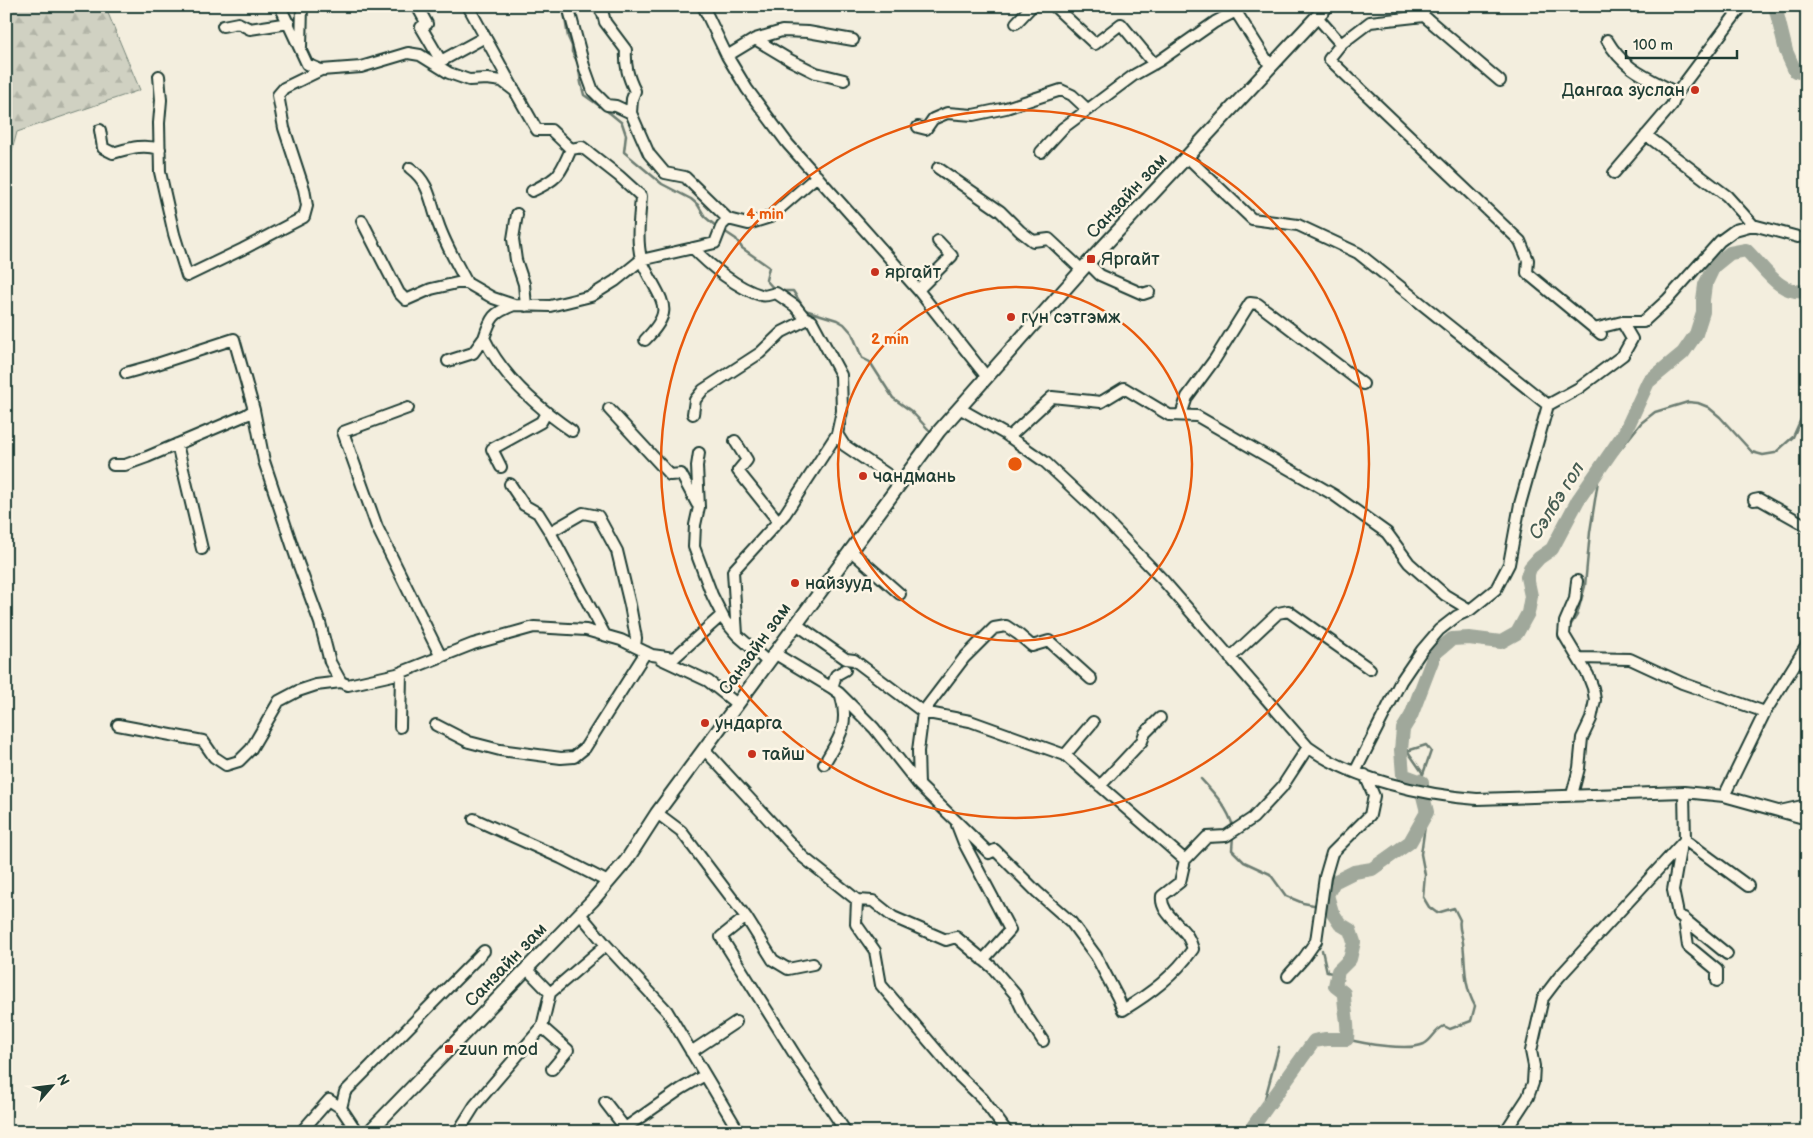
<svg xmlns="http://www.w3.org/2000/svg" width="1813" height="1138" font-family="'Balsamiq Sans',sans-serif">
<style>
.forest{fill:url(#forest-firs);stroke:#78877b}
.lines{fill:none;stroke-linecap:round;stroke-linejoin:round}
.stream{stroke:#6c7d72;stroke-width:2.5}
.river{stroke:#a0a89b;stroke-width:14}
.minor-casing{stroke:#1f3d34;stroke-width:14}
.major-casing{stroke:#1f3d34;stroke-width:16}
.minor{stroke:#fcf5e5;stroke-width:10}
.major{stroke:#fcf5e5;stroke-width:12}
.ring{fill:none;stroke:#e8590c;stroke-width:2.5}
.poi-dot{fill:#c8321e;stroke:#fcf5e5;stroke-width:2}
.labels{text-anchor:middle;dominant-baseline:central;stroke-width:5;stroke-linejoin:round;paint-order:stroke}
.poi-label{font-size:18px;fill:#1f3d34;stroke:#fcf5e5;text-anchor:start}
.street-label{font-size:18px;fill:#1f3d34;stroke:#fcf5e5}
.water-label{font-size:19px;font-style:italic;fill:#465d53;stroke:#fcf5e5}
.centre{fill:#e8590c;stroke:#fcf5e5;stroke-width:2.5}
.ring-label{font-size:15px;text-anchor:middle;font-weight:bold;fill:#e8590c;stroke:#fcf5e5;stroke-width:5;stroke-linejoin:round;paint-order:stroke}
</style>
<defs>
<pattern id="forest-firs" width="22" height="20" patternUnits="userSpaceOnUse" patternTransform="scale(1.25)"><rect width="22" height="20" fill="#d0d1c2"/><path d="M5 1l3.5 6h-7zM16 11l3.5 6h-7z" fill="#b2b4a7"/></pattern>
</defs>
<rect width="100%" height="100%" fill="#f3eede"/>
<filter id="ink" filterUnits="userSpaceOnUse"><feTurbulence type="fractalNoise" baseFrequency=".02" numOctaves="2"/><feDisplacementMap in="SourceGraphic" scale="10" xChannelSelector="R" yChannelSelector="G"/><feConvolveMatrix kernelMatrix="1 2 1 2 8 2 1 2 1" color-interpolation-filters="sRGB"/></filter>
<g filter="url(#ink)">
<path class="forest" d="M6 6H105L140 90 17 132 6 173Z"/>
<g class="lines">
<path class="stream" d="M563 6 568 37 572 46V52L578 63 581 83 584 95 611 114 622 123 626 135 624 152 662 184 691 199 698 205 705 217 717 227
M724 231 736 239 742 248 769 267 766 280 775 290
M780 291H793L805 310 837 320 844 324 852 333 862 358 870 362 893 398 911 411 929 430
M1568 629 1577 615 1585 586 1590 532 1600 468 1618 452 1641 423 1655 412 1688 402 1698 403 1708 407 1720 417 1752 452 1763 455 1775 453 1793 437 1801 419 1807 413
M1402 743 1422 772V782
M1407 751 1426 745 1431 751 1422 777
M1201 779C1213 792 1229 809 1233 827
M1233 835 1232 850 1244 862 1270 874 1286 896 1303 903 1319 906
M1324 908 1332 912
M1322 950 1327 972 1337 974
M1347 1039C1363 1044 1409 1051 1424 1044 1432 1040 1434 1031 1444 1026L1450 1029 1471 1021 1475 1006C1463 984 1466 967 1463 943 1462 934 1458 928 1460 920L1454 908 1437 913 1429 907 1423 897 1425 875 1421 854 1427 812
M1260 1117 1279 1047"/>
<path class="river" d="M1775 6 1786 51 1795 71 1807 74
M1249 1132 1314 1041 1326 1039H1347C1349 1022 1344 1010 1344 993L1335 986 1338 971 1350 959 1354 942 1350 930 1340 924 1332 912 1327 895 1334 882 1354 872 1372 869 1410 842 1427 812 1422 792V782L1403 775 1401 750 1403 729 1411 716 1435 653 1452 639 1469 638 1501 642 1517 633 1528 613 1531 596 1527 577 1530 568 1539 558 1552 549 1578 500 1625 432 1648 382 1683 353 1696 334 1703 312V300L1705 285 1714 266 1730 253 1746 250C1764 267 1779 296 1807 291"/>
<g class="minor-casing">
<path id="minor" d="M280 6 307 64 321 70 361 67 408 53 420 55 449 73 469 80 487 79 502 81 515 91 537 130H551L571 149 582 147 619 176 641 196C640 216 636 238 641 258 642 263 645 268 647 272 664 305 674 310 645 340
M417 6 427 24 421 27 441 61 485 37
M468 6 512 86
M568 6 584 66 593 91 607 105 616 106 631 113 649 154 665 173 685 177 728 219
M598 6 603 14 605 22 626 50C625 66 628 77 635 91L632 99 631 113
M703 6 727 56 747 89 788 144 918 290 986 376
M1054 6 1095 44 1121 24 1154 64
M1233 7 1271 67
M1317 17 1341 44
M1016 23 1032 6
M223 26 238 23 250 29 289 23
M755 39 782 31 808 32 853 40
M1607 40C1625 71 1647 77 1677 93L1742 6
M301 47 302 6
M727 56 755 39 790 60 816 73 844 80
M159 76 161 100 159 123 160 172 174 234 187 276 243 249 304 217 307 206 304 189 284 128 278 95 284 88 321 70
M1500 81 1424 16 1370 22 1341 44 1329 59 1520 241 1528 260 1527 273 1601 334
M918 127 926 129 933 119 947 113 973 115 1006 108 1061 90 1072 95 1087 109
M100 130 103 148 113 153C131 148 142 144 160 149
M1646 135 1727 196 1753 225
M1041 152 1063 128 1134 75 1159 61 1215 22 1236 11
M1187 157 1252 219 1298 225 1358 253 1548 405
M410 168C430 183 430 201 438 223 445 244 457 264 467 283
M938 168 1000 211 1020 231 1033 241 1049 239 1082 270
M1614 173 1672 105 1677 93
M532 191C558 178 559 177 571 149
M517 214 513 239 516 260 524 284 526 306
M362 221 399 293 406 300 431 289 457 283H467L493 298 514 305 550 306 591 296 615 281 641 260 715 243 722 225 728 219 748 224 770 217 817 176
M693 248C709 265 738 289 761 295 765 297 771 294 776 293L795 306 804 317 812 321 841 375 842 411 837 434 844 445 900 483
M1088 263 1100 275 1143 294 1149 292
M918 290 952 256 938 241
M514 305C493 313 491 317 484 338 502 376 537 407 572 431
M1594 329 1622 322H1643L1667 300 1720 241 1735 230 1753 225 1798 237
M448 361 473 353 484 338
M126 373 151 366 234 339 254 410 264 461 298 563 320 623 330 662 341 682 348 685 397 674 473 644 534 627 586 630 621 640 652 655 674 658 722 615
M408 408 343 432 377 527 441 657
M959 408 1005 434 1045 462 1094 508 1163 580 1308 747C1351 779 1423 795 1477 799L1684 792 1724 796 1807 819
M609 409 670 475 681 474 697 504
M693 414 695 400 703 390 760 353 782 332 808 319
M1181 415 1187 397 1215 359 1250 303 1258 304 1363 384
M1009 437 1052 397 1101 402 1124 388 1169 415 1197 416 1334 495 1387 533 1409 563 1445 595 1470 610 1496 589 1509 564 1520 504 1548 405 1579 388 1623 355 1632 339 1622 322
M735 441 747 460 738 471 778 521
M177 444 202 549
M699 453 697 466 699 507 695 525 694 547 712 595 725 621 737 635 768 662
M113 465H125L147 457 246 415 254 410
M501 467 492 449 541 422 546 413
M510 484 524 505 538 513 550 532
M1754 500 1759 499 1807 526
M850 550 900 594
M796 624 846 659 854 660 923 712 970 721 1065 755 1185 860
M605 635 550 532 583 513 598 516 617 551 630 605 636 638 635 647
M737 635 733 571 785 514 837 434
M774 653 832 688
M1230 658 1278 613 1288 611 1370 669
M1578 658 1630 659 1682 683 1765 712
M661 659 708 681 737 704
M845 670 836 675 832 688 839 693 874 728 919 785
M1091 679 1049 641 1032 646 1018 634 1006 626 994 628 964 658 923 712 918 751 919 785 989 853 995 850 1037 892 1071 922 1096 956 1118 998 1123 1010C1151 993 1174 976 1193 949 1191 943 1189 938 1186 934 1177 922 1160 911 1162 896L1180 882 1185 860 1207 837 1226 836 1253 818 1282 787 1308 747
M118 725 203 741 214 757 226 765 239 761 251 749 279 701 298 691 316 685 341 682
M436 725 469 742 500 750 561 758 574 757 585 748 646 652
M400 727 401 673
M704 749 803 857 857 900 873 901 893 917 946 940 956 937 992 967 1015 994 1022 1009 1043 1041
M1065 755 1093 722
M824 764C838 739 850 727 841 696
M1355 772 1401 681 1422 650 1439 630 1457 616 1470 610
M1100 786 1142 741 1145 733 1160 718
M1572 795 1579 768 1582 738 1591 719 1595 700 1593 688 1588 675 1564 635 1565 622 1575 599 1577 581
M1724 796 1765 712 1807 645
M1780 811 1807 805
M657 813 681 831 746 917 773 960 788 969 813 964
M474 819 561 858 608 882
M957 825 964 843 1010 930 983 960
M1685 840 1748 886
M1681 844 1673 890 1678 914 1727 954
M857 900 856 924 875 951 881 985 956 1073 982 1098 1007 1132
M580 914 606 945
M746 917 721 937 795 1055 846 1132
M1684 918 1688 946 1717 970V981
M1288 976 1304 958 1316 941 1325 877 1332 853 1370 815 1374 796 1365 775
M550 993 606 945 667 1011 739 1132
M542 1027 568 1050 552 1069
M691 1052 736 1022
M605 1102 625 1128 681 1089 705 1075
M301 1132 329 1100 341 1108
M357 1132 341 1108 345 1092 484 951
M458 1132 475 1105 542 1027 550 993 527 969
M1505 1132 1528 1097 1533 1083 1534 1066 1531 1051 1543 998 1559 977 1685 840 1684 792"/>
</g>
<g class="major-casing">
<path id="major" d="M369 1132 592 901 626 861 657 813 939 431 1088 263 1327 6"/>
</g>
<use href="#minor" class="minor"/>
<use href="#major" class="major"/>
</g>
</g>
<g class="ring">
<circle cx="1015" cy="464" r="177"/>
<circle cx="1015" cy="464" r="354"/>
</g>
<g class="poi-dot">
<circle cx="1695" cy="90" r="5"/>
<rect x="1086" y="254" width="10" height="10" rx="2.5"/>
<circle cx="875" cy="272" r="5"/>
<circle cx="1011" cy="317" r="5"/>
<circle cx="863" cy="476" r="5"/>
<circle cx="795" cy="583" r="5"/>
<circle cx="705" cy="723" r="5"/>
<circle cx="752" cy="754" r="5"/>
<rect x="444" y="1044" width="10" height="10" rx="2.5"/>
</g>
<g class="labels">
<g class="poi-label">
<text x="1685" y="90" text-anchor="end">Дангаа зуслан</text>
<text x="1101" y="259">Яргайт</text>
<text x="885" y="272">яргайт</text>
<text x="1021" y="317">гүн сэтгэмж</text>
<text x="873" y="476">чандмань</text>
<text x="805" y="583">найзууд</text>
<text x="715" y="723">ундарга</text>
<text x="762" y="754">тайш</text>
<text x="459" y="1049">zuun mod</text>
</g>
<g class="street-label">
<text transform="translate(1127 196) rotate(-47)">Санзайн зам</text>
<text transform="translate(755 649) rotate(-54)">Санзайн зам</text>
<text transform="translate(506 965) rotate(-46)">Санзайн зам</text>
</g>
<g class="water-label">
<text transform="translate(1557 501) rotate(-58)">Сэлбэ гол</text>
</g>
</g>
<circle cx="1015" cy="464" r="8" class="centre"/>
<g class="ring-label">
<text x="765" y="219">4 min</text>
<text x="890" y="344">2 min</text>
</g>
<rect width="1813" height="1138" fill="none" stroke="#fcf5e5" stroke-width="25"/>
<rect x="12" y="12" width="1788" height="1113" fill="none" stroke="#1f3d34" stroke-width="2" filter="url(#ink)"/>
<g transform="translate(52 1086) rotate(62)" stroke="#fcf5e5" stroke-width="4" paint-order="stroke">
<path d="M0-4L9 19L0 12L-9 19Z" fill="#1f3d34"/>
<text y="-8" font-size="14" font-weight="bold" text-anchor="middle" fill="#1f3d34">N</text>
</g>
<path d="M1626 50v8h111v-8" fill="none" stroke="#1f3d34" stroke-width="2.5"/>
<text x="1633" y="50" font-size="15" fill="#1f3d34" stroke="#fcf5e5" stroke-width="4" paint-order="stroke">100 m</text>
</svg>
